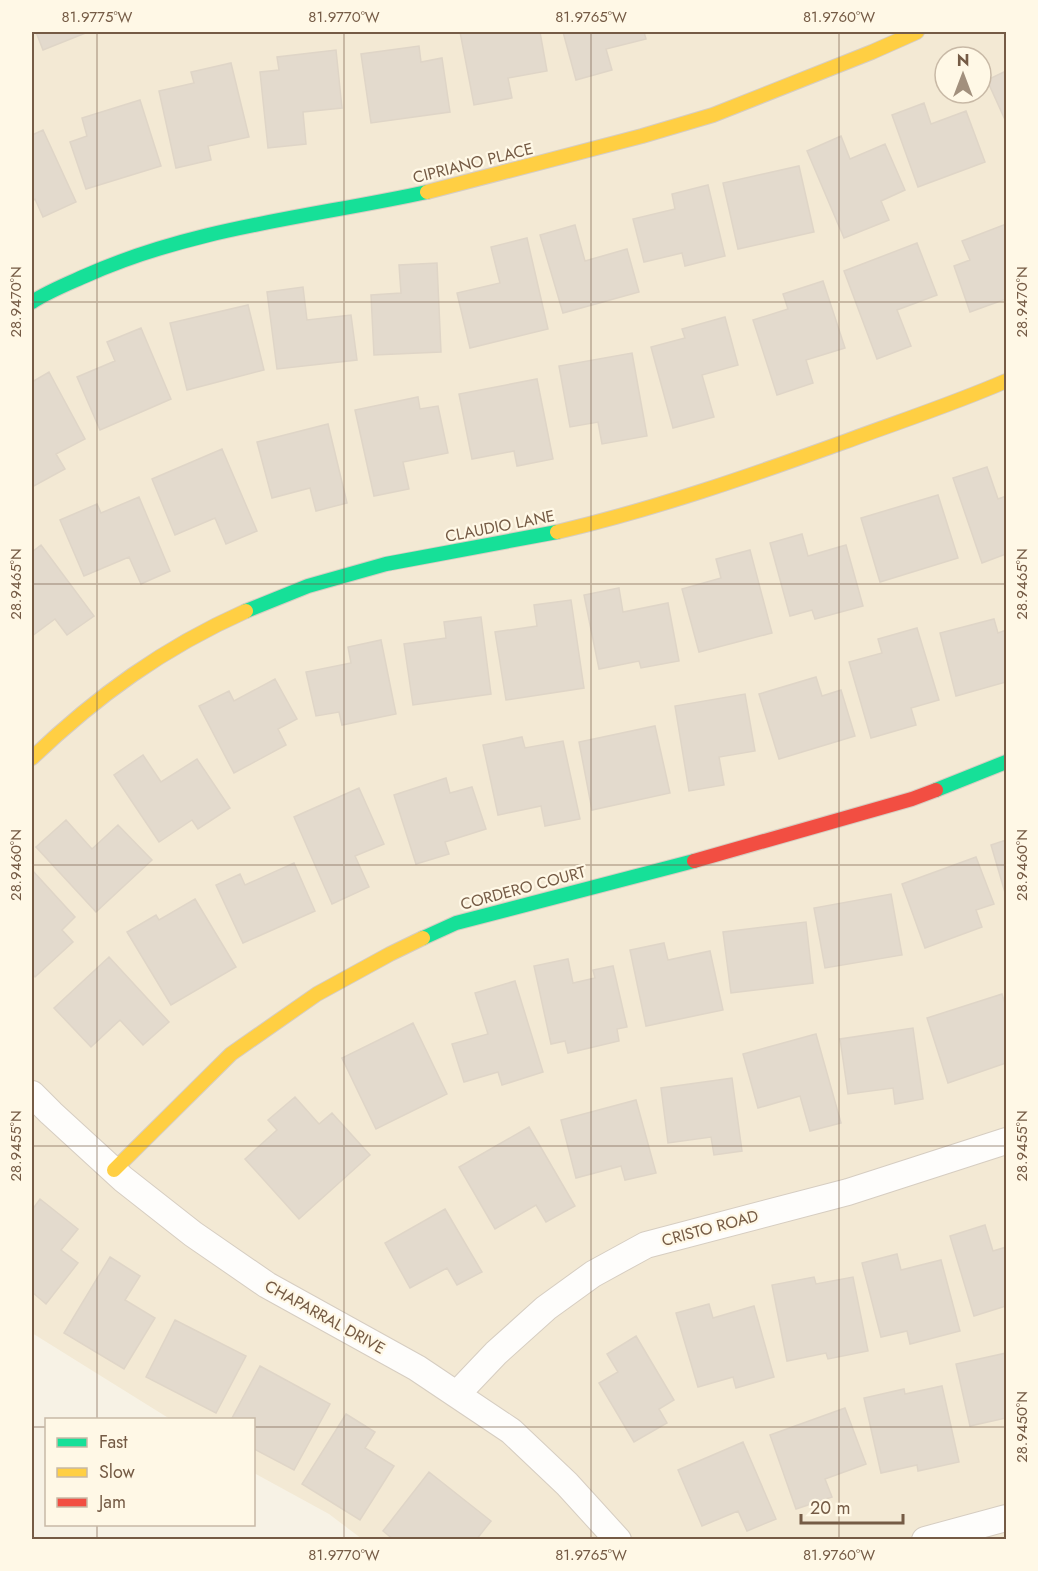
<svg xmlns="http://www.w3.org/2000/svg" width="1038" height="1571" font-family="Jost,sans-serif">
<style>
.residential{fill:#f3e9d4;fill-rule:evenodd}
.building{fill:#e3dacd;stroke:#dfd5c7;stroke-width:1.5}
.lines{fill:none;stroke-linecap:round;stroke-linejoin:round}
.street-casing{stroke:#d6cdc1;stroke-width:28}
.fast-casing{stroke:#d6cdc2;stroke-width:16}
.slow-casing{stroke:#d6cdc2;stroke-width:16}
.jam-casing{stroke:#d6cdc2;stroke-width:16}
.street{stroke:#fefdfb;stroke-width:26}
.fast{stroke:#16e098;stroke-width:14}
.slow{stroke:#ffcf43;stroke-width:14}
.jam{stroke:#f24e42;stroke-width:14}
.ticks{fill:none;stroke:#755b45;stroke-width:1.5;stroke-opacity:0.45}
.labels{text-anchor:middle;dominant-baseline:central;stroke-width:4.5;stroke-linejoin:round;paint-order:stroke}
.street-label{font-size:16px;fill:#755b45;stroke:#fff8e6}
.neatline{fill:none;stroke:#755b45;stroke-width:2}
.ticks-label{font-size:15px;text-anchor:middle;fill:#755b45}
</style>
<rect width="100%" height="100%" fill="#f7f2e5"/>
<path class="residential" d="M32 32H1006V1539H362L329 1514 254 1473V1420L170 1419 32 1333ZM945 57H981V93H945Z"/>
<path class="building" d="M36 32H88L43 50Z
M460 32H540L547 71 508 78 512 98 474 105Z
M563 32H644L646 39 606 49 612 70 576 80Z
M419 46 421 62 442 58 450 112 371 123 361 54Z
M336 50 342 108 303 112 306 144 268 148 260 72 279 70 277 57Z
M231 63 249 137 208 146 211 160 176 168 159 91 194 83 191 72Z
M1006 71V122L987 80Z
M140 100 161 166 86 189 70 142 87 136 82 118Z
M924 103 931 124 966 111 985 162 918 187 892 115Z
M43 130 76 202 43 217 35 199 32 201V135Z
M841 136 850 159 885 144 905 190 881 201 889 220 844 238 807 151Z
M799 166 814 232 738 249 723 183Z
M708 185 725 256 685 266 682 253 644 262 633 219 675 209 672 194Z
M1006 224V299L970 312 954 266 970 260 962 241Z
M575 225 585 261 627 249 639 292 563 313 540 235Z
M527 238 548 329 470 348 457 293 500 283 491 247Z
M917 243 937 295 897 310 911 346 877 359 844 271Z
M437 263 441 352 374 355 371 295 401 293 399 265Z
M823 281 845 348 806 360 813 383 777 395 753 320 788 309 783 294Z
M303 287 307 320 351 315 357 360 277 369 267 292Z
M248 305 264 370 187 390 170 323Z
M725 317 738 365 702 375 714 417 673 428 651 347 685 338 682 329Z
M141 328 171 399 100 430 77 377 115 361 107 342Z
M632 353 647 436 602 444 598 422 570 427 559 366Z
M49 372 85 439 56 454 65 469 32 487V382Z
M537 379 553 459 517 466 514 451 472 459 459 394Z
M418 397 420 409 438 406 448 453 403 462 409 489 374 496 355 410Z
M328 424 347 503 316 511 310 488 272 498 257 442Z
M222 449 257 531 226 544 215 518 175 535 152 479Z
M987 467 998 499 1006 496V554L982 563 953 478Z
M938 495 958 558 880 582 861 518Z
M139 497 170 571 141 584 129 557 84 576 60 520 97 504 101 513Z
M802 534 808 556 846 545 863 606 815 619 812 610 790 616 770 543Z
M41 545 94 616 67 635 55 619 32 636V552Z
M750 550 772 633 699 652 682 589 721 578 716 559Z
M619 588 623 612 668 603 679 661 641 668 639 661 599 669 584 595Z
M571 600 584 688 506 700 495 632 537 626 534 605Z
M481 617 491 694 413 705 404 644 446 638 444 622Z
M994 619 998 633 1006 630V682L956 696 940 633Z
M917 628 939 700 911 708 916 725 871 738 849 662 882 653 878 639Z
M381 640 396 714 342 725 339 712 316 716 306 672 351 663 348 647Z
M816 677 822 696 841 690 855 736 779 759 759 694Z
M275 679 297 719 278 729 286 745 234 773 199 706 229 691 234 701Z
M745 694 755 751 719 757 724 785 689 791 675 706Z
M655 726 670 793 592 810 579 742Z
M522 737 525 748 563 741 580 819 545 826 541 806 498 815 483 745Z
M143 755 161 782 197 759 230 808 198 829 192 820 159 842 114 775Z
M446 778 450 793 472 787 486 829 445 842 449 854 416 864 394 795Z
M359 788 384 844 355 856 369 887 332 904 294 817Z
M66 820 92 849 118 825 152 860 96 912 36 847Z
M1006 840V896L991 845Z
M976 857 994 904 976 910 982 927 925 948 902 884Z
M294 863 315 911 243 943 216 885 240 874 245 885Z
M32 870 75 917 62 930 73 942 35 977 32 973Z
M891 894 902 955 825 968 814 908Z
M195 899 236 967 171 1005 127 932 156 915 159 920Z
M806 922 813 983 731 993 723 932Z
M664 943 668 960 710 951 723 1010 646 1026 630 950Z
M109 957 169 1022 143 1045 120 1020 91 1047 54 1008Z
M568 959 573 983 595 978 593 970 613 966 627 1027 617 1029 619 1041 568 1053 565 1041 551 1044 534 966Z
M515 981 543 1072 502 1085 498 1072 464 1082 452 1044 488 1034 475 993Z
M1002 994 1006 1007V1063L948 1083 927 1018Z
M413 1023 447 1094 376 1129 342 1058Z
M913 1028 923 1099 895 1104 893 1088 848 1094 840 1039Z
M816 1034 841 1123 810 1131 800 1096 758 1108 743 1054Z
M732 1078 742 1151 714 1155 711 1137 668 1143 661 1088Z
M295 1097 319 1124 332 1113 370 1155 299 1219 245 1159 277 1130 268 1120Z
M636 1100 656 1173 625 1180 621 1166 576 1178 561 1120Z
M529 1127 575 1206 546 1222 536 1205 495 1229 459 1167Z
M40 1199 78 1229 61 1250 78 1263 46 1304 32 1292V1210Z
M445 1209 482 1272 457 1285 447 1268 410 1288 385 1243Z
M985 1225 993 1251 1006 1247V1306L974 1316 950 1236Z
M897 1254 901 1270 941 1260 960 1331 910 1344 907 1331 881 1337 862 1263Z
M110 1257 140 1276 125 1300 155 1318 124 1369 64 1333Z
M814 1277 816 1284 853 1277 868 1351 828 1359 826 1353 787 1361 772 1285Z
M709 1304 713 1318 754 1306 774 1377 736 1388 733 1377 698 1387 676 1313Z
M175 1320 246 1356 216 1413 146 1377Z
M636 1336 674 1400 659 1409 667 1423 634 1442 599 1383 618 1372 607 1354Z
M1006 1353V1418L970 1426 956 1364Z
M260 1366 330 1404 294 1470 254 1449V1420H231Z
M942 1386 959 1462 918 1471 917 1465 881 1473 864 1398 904 1389 905 1394Z
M845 1408 866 1464 825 1479 832 1497 796 1509 770 1435Z
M346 1414 375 1432 365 1448 394 1466 360 1520 302 1484Z
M743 1442 776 1519 747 1531 738 1511 702 1526 678 1470Z
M429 1472 491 1521 476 1540H394L383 1531Z"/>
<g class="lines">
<g class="street-casing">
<path id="street" d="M32 1094 51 1113 123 1179 193 1234 267 1285 417 1368 511 1431 567 1484 618 1540
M457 1394 496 1353 546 1308 593 1274 646 1245 848 1192 1006 1141
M925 1540 1006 1518"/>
</g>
<g class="fast-casing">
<path id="fast" d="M32 302C49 291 67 284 85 276 194 227 312 217 427 192
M246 611 308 586 386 564 557 532
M936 790 1006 762
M423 938 456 923 694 861"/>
</g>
<g class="slow-casing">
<path id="slow" d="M427 192 642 136 713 115 872 52 917 32
M557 532C655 509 750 476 844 442 898 422 953 404 1006 381
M32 758C97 696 163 648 246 611
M114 1170 231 1054 317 994 390 954 423 938"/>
</g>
<g class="jam-casing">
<path id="jam" d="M694 861 912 799 936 790"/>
</g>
<use href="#street" class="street"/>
<use href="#fast" class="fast"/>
<use href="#slow" class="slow"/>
<use href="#jam" class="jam"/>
</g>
<path class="ticks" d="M97 32V1420M344 32V1540M591 32V1540M839 32V1540M32 302H1006M32 584H1006M32 865H1006M32 1146H1006M32 1427H46M254 1427H1006M97 1524V1540"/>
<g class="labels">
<g class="street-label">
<text transform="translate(473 163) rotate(-14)">CIPRIANO PLACE</text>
<text transform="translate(500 526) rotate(-11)">CLAUDIO LANE</text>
<text transform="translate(523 888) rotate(-15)">CORDERO COURT</text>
<text transform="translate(710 1228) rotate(-15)">CRISTO ROAD</text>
<text transform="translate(325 1317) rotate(29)">CHAPARRAL DRIVE</text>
</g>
</g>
<rect width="1038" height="1571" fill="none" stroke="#fff8e6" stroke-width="66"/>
<rect x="45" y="1418" width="210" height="108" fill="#fff8e6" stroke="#c8b9a6" stroke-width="1.5"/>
<rect x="57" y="1438" width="30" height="9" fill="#16e098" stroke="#c8b9a6" stroke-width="1.5"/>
<text x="99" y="1448" font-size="18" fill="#755b45">Fast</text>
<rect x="57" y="1468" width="30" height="9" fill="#ffcf43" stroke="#c8b9a6" stroke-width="1.5"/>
<text x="99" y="1478" font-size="18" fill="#755b45">Slow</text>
<rect x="57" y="1498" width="30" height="9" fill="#f24e42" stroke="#c8b9a6" stroke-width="1.5"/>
<text x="99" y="1508" font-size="18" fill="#755b45">Jam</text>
<g transform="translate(963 75)"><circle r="28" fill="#fff8e6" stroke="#c8b9a6" stroke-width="1.5"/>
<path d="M0-4.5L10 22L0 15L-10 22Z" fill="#a2907d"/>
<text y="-9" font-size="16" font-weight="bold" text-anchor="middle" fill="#755b45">N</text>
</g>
<path d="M801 1514v9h102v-9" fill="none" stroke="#755b45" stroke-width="3"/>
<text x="810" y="1514" font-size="18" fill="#755b45" stroke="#fff8e6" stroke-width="4.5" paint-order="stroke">20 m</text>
<rect x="33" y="33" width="972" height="1505" class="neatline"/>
<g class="ticks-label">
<text x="97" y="22">81.9775°W</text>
<text x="344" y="22">81.9770°W</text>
<text x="591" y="22">81.9765°W</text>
<text x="839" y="22">81.9760°W</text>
<text transform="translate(16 302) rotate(-90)" y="5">28.9470°N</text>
<text transform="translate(1022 302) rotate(-90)" y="5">28.9470°N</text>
<text transform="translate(16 584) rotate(-90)" y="5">28.9465°N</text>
<text transform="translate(1022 584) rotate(-90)" y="5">28.9465°N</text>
<text transform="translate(16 865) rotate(-90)" y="5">28.9460°N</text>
<text transform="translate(1022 865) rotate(-90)" y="5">28.9460°N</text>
<text transform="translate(16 1146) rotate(-90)" y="5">28.9455°N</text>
<text transform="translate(1022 1146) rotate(-90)" y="5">28.9455°N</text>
<text transform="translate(1022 1427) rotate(-90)" y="5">28.9450°N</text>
<text x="344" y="1560">81.9770°W</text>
<text x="591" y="1560">81.9765°W</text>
<text x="839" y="1560">81.9760°W</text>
</g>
</svg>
